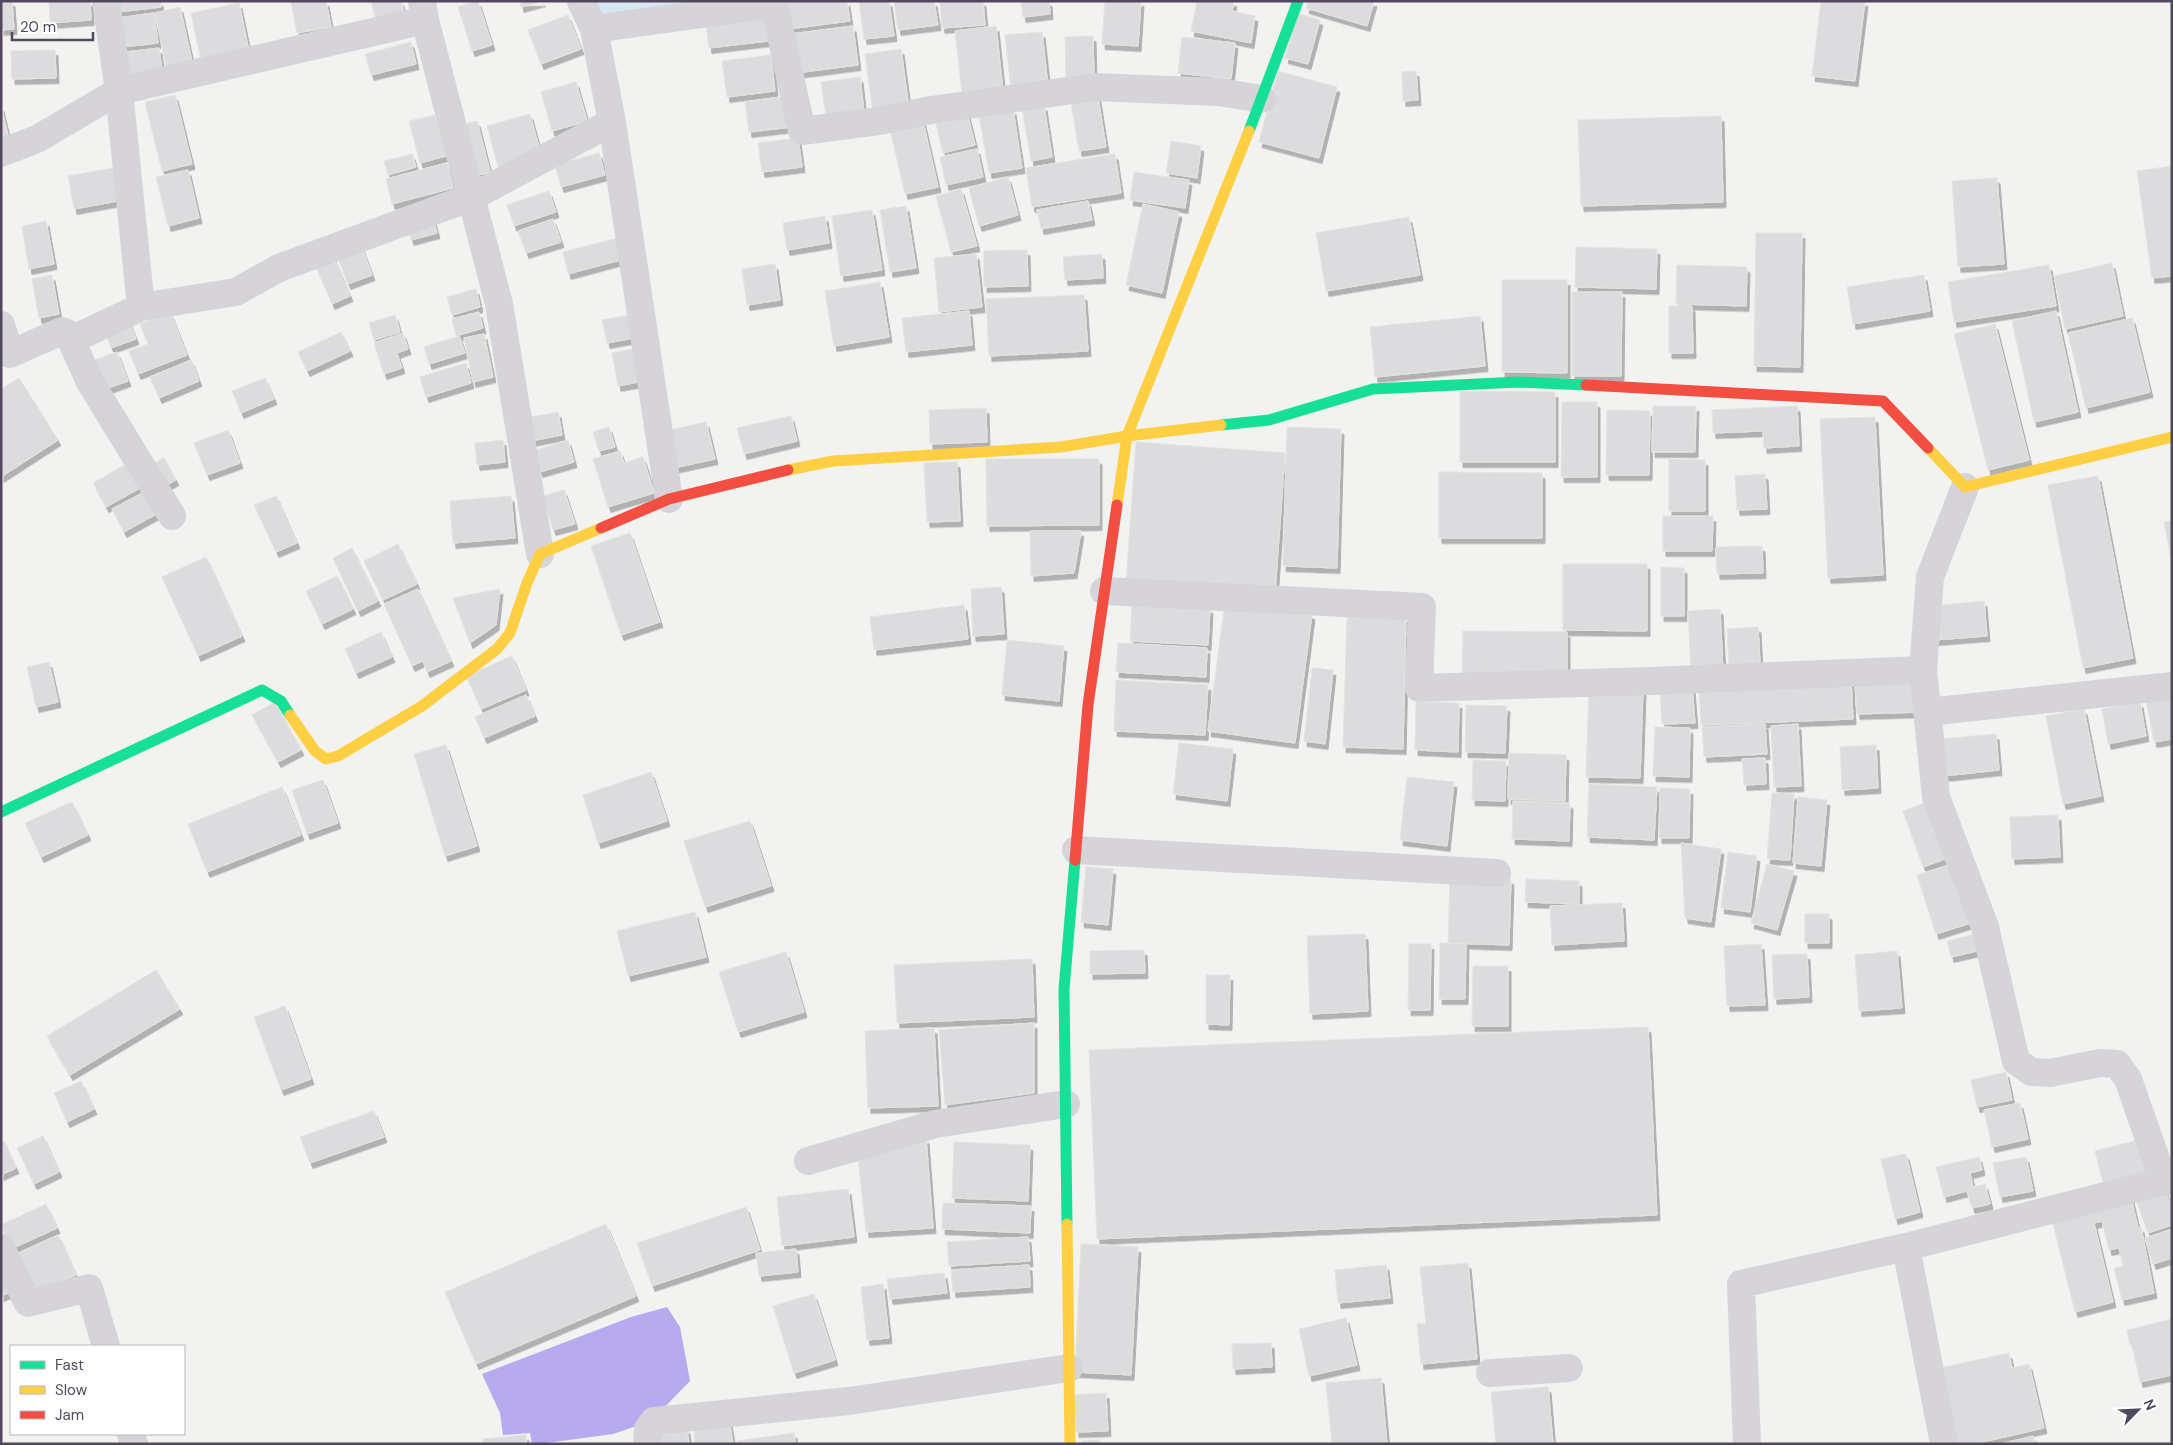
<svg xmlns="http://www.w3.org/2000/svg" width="2173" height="1445" font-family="'DM Sans',sans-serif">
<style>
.green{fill:#d6e7f0}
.water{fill:#b7aaef}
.building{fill:#dcdbdd;stroke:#e4e3e4;filter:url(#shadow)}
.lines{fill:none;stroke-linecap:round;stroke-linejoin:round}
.street{stroke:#d7d4d9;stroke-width:28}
.fast{stroke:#16e098;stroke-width:11}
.slow{stroke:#ffcf43;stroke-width:11}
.jam{stroke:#f24e42;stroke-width:11}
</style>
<defs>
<filter id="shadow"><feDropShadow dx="3" dy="5.5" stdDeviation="0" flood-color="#0004"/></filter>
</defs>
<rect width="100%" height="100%" fill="#f2f2f1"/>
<path class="green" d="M586 1H701L596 26Z"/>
<path class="water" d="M667 1307 680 1327 690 1381 651 1421 613 1434 539 1444H532L530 1433 503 1435 500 1413 482 1374 631 1317Z"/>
<path class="building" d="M1 1H12L14 29 1 30Z
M49 1H90L91 20 50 23Z
M107 1H160L161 7 109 13Z
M291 1H326L331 27 297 33Z
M371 1H401L404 13 376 20Z
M475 1H478L492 45 472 51 458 7Z
M520 1H543L521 7Z
M785 1H847L850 21 789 29Z
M859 1H889L894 36 864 39Z
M894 1H934L938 25 898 30Z
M940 1H983L985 25 942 28Z
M1021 1H1049L1050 14 1023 17Z
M1105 1H1141L1138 46 1102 44Z
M1197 1H1234L1232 11 1255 16 1251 43 1191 31Z
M1308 1H1374L1367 26 1306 8Z
M1821 1H1865L1855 81 1812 76Z
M239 3 249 51 201 61 191 13Z
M180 7 193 66 167 71 155 13Z
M764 11 768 41 709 48 705 19Z
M154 13 158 43 114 48 110 19Z
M1297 13 1320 20 1308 64 1285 58Z
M568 15 581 49 541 64 528 30Z
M853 26 858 65 796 73 790 34Z
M996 26 1003 91 962 95 955 31Z
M1042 32 1048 86 1011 90 1005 35Z
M1093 36 1094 78 1066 79 1065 37Z
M1182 37 1235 43 1231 79 1178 73Z
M411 42 416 64 371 75 365 54Z
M159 48 163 80 121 85 117 53Z
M901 49 909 109 873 114 865 54Z
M55 50 56 78 12 79 11 51Z
M771 55 775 91 727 97 722 61Z
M1278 71 1337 87 1319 158 1259 142Z
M1416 71 1418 100 1403 101 1402 72Z
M860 77 864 112 826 117 821 82Z
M576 82 587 121 552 131 541 92Z
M1097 91 1106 147 1079 151 1070 96Z
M175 95 192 164 162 171 145 102Z
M788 96 792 127 749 132 745 102Z
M1044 105 1052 157 1031 161 1022 109Z
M1 106 11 148 1 151Z
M1013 109 1022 168 989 173 979 115Z
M967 112 975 145 943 153 935 120Z
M530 114 541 155 498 167 487 126Z
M435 115 446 156 420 163 409 121Z
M1721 116 1723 202 1581 206 1578 120Z
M922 117 938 187 905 194 889 125Z
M477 121 490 172 470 177 456 126Z
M798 138 802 167 762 172 758 143Z
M1171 141 1201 146 1197 178 1166 173Z
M977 149 983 177 946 185 940 157Z
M599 153 605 175 561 187 555 165Z
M412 154 416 167 388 175 384 161Z
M1115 154 1121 193 1032 207 1026 168Z
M447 163 453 188 392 204 386 179Z
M2172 166V276L2152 278 2137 171Z
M113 168 118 201 74 209 68 176Z
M188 170 199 218 168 226 156 177Z
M1134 172 1189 180 1185 208 1130 200Z
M1008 177 1018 215 979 226 969 188Z
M1997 178 2004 264 1958 267 1952 181Z
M961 189 977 246 951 252 936 196Z
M549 191 556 212 514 226 507 205Z
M1088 201 1092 220 1041 229 1037 210Z
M1143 204 1179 212 1162 293 1126 285Z
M906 206 916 268 890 272 880 210Z
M872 210 882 270 841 276 832 216Z
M432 215 437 233 411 240 406 221Z
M825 216 829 243 787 250 783 223Z
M1409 217 1420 275 1326 291 1316 233Z
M553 219 561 242 526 253 518 231Z
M46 221 54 264 29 269 22 226Z
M1756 233H1802L1800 367 1754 366Z
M618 238 624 259 568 274 563 252Z
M361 245 372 275 348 284 336 254Z
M1576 247 1657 249 1656 289 1575 287Z
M1027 250 1028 286 984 287V251Z
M331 252 350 296 332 304 313 260Z
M976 254 982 307 939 312 934 258Z
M1102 254 1103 278 1065 280 1063 257Z
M2112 263 2123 316 2065 329 2054 276Z
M775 264 780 300 747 305 742 269Z
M1677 265 1747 267 1746 306 1676 304Z
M2049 265 2056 306 1954 322 1948 282Z
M52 275 59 314 39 318 32 279Z
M1924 275 1930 311 1853 324 1847 287Z
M1502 280H1567V373L1502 372Z
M880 282 889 337 834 346 825 291Z
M476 289 480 307 452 315 447 297Z
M1572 292H1622L1621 376H1572Z
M1084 295 1088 351 989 356 986 299Z
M1669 306H1692L1693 353H1669Z
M969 311 972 345 906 352 902 318Z
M2056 311 2078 412 2034 422 2012 321Z
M170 312 187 355 138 374 129 351 148 344 140 324Z
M479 312 483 328 456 336 452 319Z
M395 315 400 332 374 340 369 323Z
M629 315 634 338 607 343 602 320Z
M1480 316 1485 366 1375 377 1370 327Z
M2132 318 2150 392 2086 408 2068 333Z
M129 321 136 339 111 348 104 330Z
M1995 324 2029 460 1988 470 1954 334Z
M341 332 350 351 307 371 298 352Z
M403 333 408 349 397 353 402 368 384 374 374 343Z
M484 334 493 377 473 382 464 338Z
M459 336 465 353 429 364 424 347Z
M633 349 639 382 618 386 612 353Z
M117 352 128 381 100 391 89 362Z
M191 360 199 381 159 398 150 377Z
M466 363 471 383 426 397 420 377Z
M19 378 58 440 1 477V389Z
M265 378 274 399 241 413 232 391Z
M1460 391 1555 392V462H1460Z
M1562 402H1597V477H1561Z
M1653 406H1696L1695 452H1652Z
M1797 406 1799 446 1764 448 1763 431 1713 433 1712 410Z
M986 408 987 442 930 444 929 410Z
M1607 410 1650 411 1649 475H1606Z
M558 412 562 435 531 441 526 418Z
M791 416 797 441 744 454 737 428Z
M1875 417 1883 575 1828 578 1820 419Z
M706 422 715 459 669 469 661 432Z
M609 427 615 447 599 451 593 432Z
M1287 427 1341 429 1337 568 1283 566Z
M228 430 240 463 207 475 194 443Z
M503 440 505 462 477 465 475 443Z
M568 440 574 462 540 472 533 451Z
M1136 442 1285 453 1275 593 1126 582Z
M620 451 624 463 643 457 654 493 608 507 593 459Z
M164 458 176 480 158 490 145 468Z
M986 459H1099V525L987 526Z
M1669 459 1705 460V511H1669Z
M957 462 960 521 927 522 924 463Z
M126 464 140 488 106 507 93 483Z
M1439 472 1542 473V538H1439Z
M1765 474 1767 509 1737 510 1735 476Z
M2098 476 2133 658 2083 668 2048 485Z
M564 490 575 524 553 530 543 496Z
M146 491 158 513 124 532 112 509Z
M276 496 297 543 276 552 254 505Z
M511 496 515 538 453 543 450 501Z
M1663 516H1713L1712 551H1663Z
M2172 521V554H2170L2164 522Z
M1030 531H1081L1074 573 1031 576Z
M630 533 660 622 621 635 591 546Z
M398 544 417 584 383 600 364 561Z
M1762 546 1763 573 1717 574 1716 547Z
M352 548 378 601 358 611 333 558Z
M206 557 242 636 198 656 162 577Z
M1563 564H1647V631L1563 630Z
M1661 567 1684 568V616H1661Z
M337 576 353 609 322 624 306 591Z
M1001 587 1004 634 973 636 971 589Z
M418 589 451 661 427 672 423 661 412 666 384 604Z
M500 589 496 625 470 643 453 598Z
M1984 601 1987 636 1935 640 1932 606Z
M1225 602 1312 614 1295 743 1208 731Z
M1132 604 1210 608 1208 645 1130 641Z
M964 605 968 639 874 650 870 617Z
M1720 609 1723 671 1691 672 1688 611Z
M1347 615 1406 617 1403 749 1343 747Z
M1758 627 1760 664 1729 665 1727 629Z
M1463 631 1567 632V678H1462Z
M381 632 392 657 356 673 345 649Z
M1007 640 1064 646 1059 701 1002 695Z
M1118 643 1207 648 1206 677 1116 672Z
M512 656 526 690 481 709 466 676Z
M49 662 58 702 36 707 27 667Z
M1312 668 1333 670 1325 744 1304 741Z
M1851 678 1853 719 1701 725 1699 685Z
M1116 680 1208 685 1205 735 1114 731Z
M1922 682 1924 712 1857 714 1855 685Z
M1692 686 1695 723 1662 724 1660 687Z
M1589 687 1643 689 1640 778 1586 777Z
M526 695 535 716 484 738 475 717Z
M2172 696V739L2154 742 2146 701Z
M275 702 301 750 278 762 252 715Z
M1416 702 1459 703 1458 752 1415 750Z
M2140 702 2146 736 2108 744 2102 709Z
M1466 705 1507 706 1505 753 1465 752Z
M2084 709 2101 796 2063 804 2046 716Z
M1765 724 1767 754 1704 757 1702 727Z
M1798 724 1801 786 1774 787 1771 726Z
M1655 727 1690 728 1689 777 1653 776Z
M1996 734 1999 770 1944 776 1940 739Z
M1179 743 1233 749 1227 801 1173 794Z
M446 745 477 846 445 856 414 754Z
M1876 745 1878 788 1842 790 1840 747Z
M1509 753 1566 755 1565 801 1508 799Z
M1765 758 1766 784 1744 785 1742 759Z
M1473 760 1506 761 1505 801 1472 800Z
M651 772 667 821 598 843 583 795Z
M1407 777 1454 782 1447 846 1400 840Z
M323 780 338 823 307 834 292 790Z
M1589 784 1657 787 1654 840 1587 837Z
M282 787 301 835 207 872 188 824Z
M1660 788 1690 789 1689 838H1659Z
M1772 793 1794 794 1790 860 1767 859Z
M1798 797 1827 800 1821 866 1793 863Z
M1933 800 1953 856 1923 867 1903 811Z
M1513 801 1570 803 1569 841 1512 839Z
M72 802 88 835 41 857 25 823Z
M2058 815 2060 857 2012 859 2010 817Z
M750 821 771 886 705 907 684 841Z
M1681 843 1721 849 1711 922 1685 918Z
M1728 852 1757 856 1750 912 1721 908Z
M1959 862 1977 921 1936 934 1917 875Z
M1767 864 1794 871 1777 930 1751 923Z
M1086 867 1113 869 1108 925 1081 922Z
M1450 876 1511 879 1509 945 1448 943Z
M1526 879 1579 881V904L1525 902Z
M1622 903 1624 941 1552 945 1550 906Z
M695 912 706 957 628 976 617 931Z
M1805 914H1829V943H1805Z
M1983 932 1986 949 1951 957 1947 941Z
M1365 934 1368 1011 1310 1014 1307 936Z
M1440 943 1466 944 1465 999H1439Z
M1409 944H1431L1430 1010H1408Z
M1761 944 1765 1005 1727 1006 1724 946Z
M1144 950 1145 973 1090 974V951Z
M1897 951 1902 1008 1859 1011 1855 955Z
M786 952 804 1012 738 1032 719 972Z
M1807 954 1809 997 1774 999 1772 955Z
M1032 959 1034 1017 897 1023 894 965Z
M1473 966H1508V1026H1472Z
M156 970 180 1009 70 1075 47 1036Z
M1206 975H1230L1229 1025 1206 1024Z
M285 1006 311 1079 281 1090 254 1017Z
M1034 1023V1093L945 1105 939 1030Z
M1648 1027 1657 1215 1097 1239 1089 1050Z
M934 1028 938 1106 868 1108 865 1031Z
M2006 1072 2012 1100 1977 1107 1971 1080Z
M81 1081 94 1109 67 1122 54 1093Z
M2020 1103 2028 1139 1992 1147 1984 1110Z
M374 1111 384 1137 310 1163 300 1137Z
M1 1136 16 1168 1 1175Z
M43 1136 59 1172 34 1184 17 1148Z
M926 1138 933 1228 866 1232 858 1158Z
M2142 1139 2151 1180 2105 1191 2095 1151Z
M954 1142 1030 1145 1028 1201 952 1198Z
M1906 1154 1920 1212 1895 1219 1881 1159Z
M1979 1157 1982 1170 1970 1173 1973 1187 1985 1184 1990 1204 1972 1208 1967 1191 1944 1197 1936 1167Z
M2026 1157 2033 1191 2000 1197 1993 1163Z
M2163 1184 2172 1210V1225L2148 1233 2134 1194Z
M848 1189 854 1237 782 1246 777 1197Z
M2130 1193 2138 1228 2141 1227 2154 1293 2122 1300 2114 1268 2123 1266 2119 1248 2109 1250 2102 1221 2094 1223 2113 1302 2075 1312 2050 1212Z
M943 1203 1031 1206 1030 1233 942 1229Z
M46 1204 57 1228 11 1249 1 1225Z
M746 1207 760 1250 652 1286 637 1243Z
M606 1224 636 1296 476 1364 445 1292Z
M2172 1229V1258L2153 1264 2145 1238Z
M58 1235 76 1275 32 1295 14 1255Z
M1028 1237 1030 1261 949 1266 947 1242Z
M1081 1244 1138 1247 1131 1375 1075 1372Z
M796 1249 798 1272 759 1276 756 1253Z
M1 1260 15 1290 1 1296Z
M1468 1263 1477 1359 1421 1364 1417 1324H1426L1420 1267Z
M1029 1265 1030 1287 953 1292 951 1270Z
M1386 1265 1390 1298 1338 1303 1335 1270Z
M944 1273 947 1293 890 1299 887 1279Z
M883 1284 889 1338 867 1340 861 1287Z
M814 1294 835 1360 794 1373 773 1306Z
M1346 1318 1357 1365 1309 1376 1299 1329Z
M2172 1319V1375L2140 1382 2132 1344 2130 1345 2127 1330Z
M1271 1343 1272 1367 1233 1369 1232 1344Z
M2009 1353 2012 1368 2029 1364 2044 1428 1974 1444H1958L1940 1368Z
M1381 1378 1387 1444H1332L1326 1383Z
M1548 1387 1553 1444H1496L1491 1392Z
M1106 1393 1108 1431 1076 1432 1074 1395Z
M729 1420 733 1444H695L693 1424Z
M687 1428 689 1444H653L652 1432Z
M794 1433 795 1444H738L737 1441Z
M526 1435V1444H483V1439Z
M2033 1436 2035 1444H2000Z
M1100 1440V1444H1082V1441Z"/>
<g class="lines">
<path class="street" d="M106 1 119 91 141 307
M422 1 425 20 499 304 540 554
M581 1 594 29 612 122 669 499
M774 4 802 131 879 121 931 110 1095 87 1218 92 1262 99
M594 29 774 4 773 1
M1 153 37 139 119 91 425 20
M1 325 10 354 62 331 67 333 71 340
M1965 487 1930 577 1923 670 1936 797 1985 927 2016 1061 2031 1072 2050 1073 2100 1063 2117 1064 2128 1079 2164 1182
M172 516 90 382 71 340 141 307 236 292 279 268 472 197 612 122
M1104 591 1422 607 1419 688 1650 681 1923 670
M1927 712 2172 686
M1076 850 1497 873
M808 1161 935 1124 1066 1104
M1906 1247 1944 1444
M1 1248 28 1303 89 1288 106 1346
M1490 1373 1569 1368
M131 1434 134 1444
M647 1444 648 1429 654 1421 849 1401 1069 1368
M1747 1444 1741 1284 1906 1247 2172 1179"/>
<path class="fast" d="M1249 131 1298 1
M1221 425 1269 420 1373 389 1519 382 1586 385
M1 812 262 690 281 701 290 715
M1067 1224 1064 989 1075 860"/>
<path class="slow" d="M1928 448 1965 487 2172 437
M788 470 833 461 1061 447 1127 436 1221 425
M1117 505 1127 436 1249 131
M290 715 315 751 326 759 338 756 422 706 497 649 510 633 527 583 540 554 601 528
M1067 1224 1070 1444"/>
<path class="jam" d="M1586 385 1883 401 1928 448
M601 528 669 499 788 470
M1075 860 1088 705 1117 505"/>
</g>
<rect width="2173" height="1445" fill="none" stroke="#52485e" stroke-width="5"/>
<rect x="10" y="1345" width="175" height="90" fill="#ffffff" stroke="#bab6bf"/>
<rect x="20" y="1361" width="25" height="8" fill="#16e098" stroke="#bab6bf"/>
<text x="55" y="1370" font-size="15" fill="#52485e">Fast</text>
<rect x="20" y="1386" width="25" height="8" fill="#ffcf43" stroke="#bab6bf"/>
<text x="55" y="1395" font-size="15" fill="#52485e">Slow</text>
<rect x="20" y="1411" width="25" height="8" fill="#f24e42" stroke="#bab6bf"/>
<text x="55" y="1420" font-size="15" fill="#52485e">Jam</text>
<g transform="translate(2138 1410) rotate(66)" stroke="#ffffff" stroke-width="4" paint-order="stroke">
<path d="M0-4L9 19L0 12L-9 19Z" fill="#52485e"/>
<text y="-8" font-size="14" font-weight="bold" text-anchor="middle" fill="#52485e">N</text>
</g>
<path d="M12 32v8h81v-8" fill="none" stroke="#52485e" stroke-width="2.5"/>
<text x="20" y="32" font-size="15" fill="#52485e" stroke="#ffffff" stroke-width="4" paint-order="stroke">20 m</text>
</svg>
